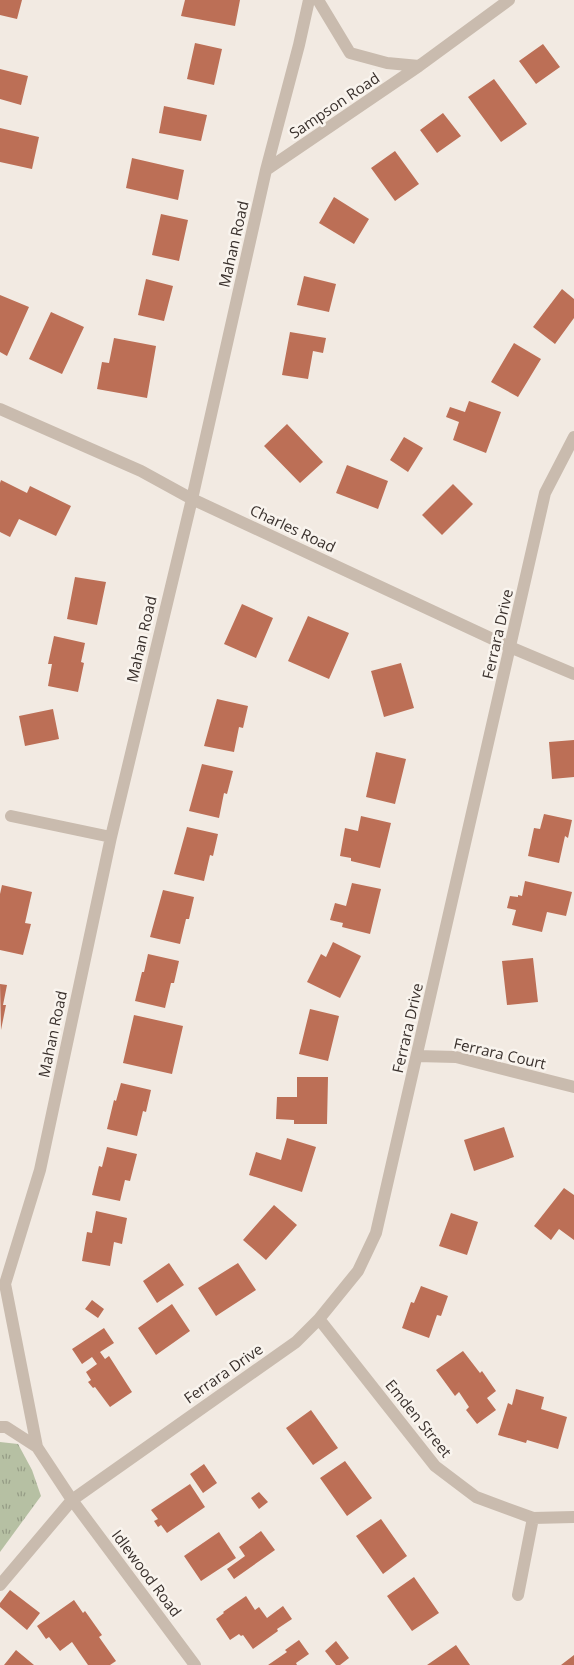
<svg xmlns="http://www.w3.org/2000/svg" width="574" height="1665" font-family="'Open Sans',sans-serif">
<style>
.grass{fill:url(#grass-tufts)}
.building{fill:#bc6f56}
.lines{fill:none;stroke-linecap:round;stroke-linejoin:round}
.minor{stroke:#c9bbae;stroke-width:12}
.labels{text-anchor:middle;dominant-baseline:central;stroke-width:5;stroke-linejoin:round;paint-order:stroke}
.street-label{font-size:15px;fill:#39302c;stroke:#f9f4ee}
</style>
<defs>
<pattern id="grass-tufts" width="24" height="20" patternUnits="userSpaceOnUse" patternTransform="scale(1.25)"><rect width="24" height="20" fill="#b6c0a3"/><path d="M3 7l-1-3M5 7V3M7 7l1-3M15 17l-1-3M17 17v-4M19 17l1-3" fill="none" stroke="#959c85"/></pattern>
</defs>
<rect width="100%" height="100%" fill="#f2eae2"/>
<path class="grass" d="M0 1442 18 1444 32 1470 41 1496 0 1552Z"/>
<path class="building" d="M0 0H22L17 19 0 15Z
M185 0H240L235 26 181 16Z
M195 43 222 49 214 85 187 79Z
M543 44 560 67 536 84 519 61Z
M0 69 28 76 21 105 0 99Z
M494 79 527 124 501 142 468 97Z
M164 106 207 115 201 141 159 133Z
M443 113 461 136 437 153 420 130Z
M0 128 39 137 32 169 0 162Z
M395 151 419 184 395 201 371 168Z
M132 158 184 170 178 200 126 188Z
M334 197 369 219 354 244 319 223Z
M161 214 188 220 179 261 152 255Z
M304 276 336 284 329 312 297 305Z
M146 279 173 286 164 321 138 315Z
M562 289 574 299V318L555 344 533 327Z
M0 295 29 307 7 356 0 352Z
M51 312 84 327 62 374 29 359Z
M290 332 326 338 323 353 313 351 308 379 282 375Z
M114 338 156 346 147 398 97 389 102 362 109 363Z
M514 343 541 359 518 397 491 382Z
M469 401 501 412 486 453 453 440 459 422 446 417 450 407 465 412Z
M287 424 323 462 300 483 264 446Z
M404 437 423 448 408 472 390 460Z
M347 465 388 481 378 509 336 493Z
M1 480 27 493 30 486 71 506 56 536 19 519 10 537 0 532V483Z
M453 484 473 504 442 535 422 515Z
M75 577 106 582 97 625 67 619Z
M242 604 273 618 256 658 224 644Z
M308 616 349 633 329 679 288 661Z
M54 636 85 643 81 662 84 663 78 692 48 686 52 664H48Z
M401 663 414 708 384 717 371 671Z
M217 699 248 706 243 728 239 727 234 752 204 746Z
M53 709 59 739 25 746 19 716Z
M574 740V777L552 779 549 742Z
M376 752 406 759 395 804 366 797Z
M202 764 233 771 227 794 224 793 219 818 189 811Z
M544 814 572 820 568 838 565 836 559 863 528 856 534 828 540 829Z
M361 816 391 823 380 868 351 861V858L340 856 345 828 358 831Z
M187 827 218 834 213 856 210 855 204 881 174 874Z
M525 881 572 892 566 916 547 912 542 932 512 925 516 910 507 908 510 896 518 897V895L522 896Z
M352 883 381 889 370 934 342 927 343 923 330 920 335 903 346 906Z
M2 885 32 892 25 923 31 924 23 955 0 950V894Z
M163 890 194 897 189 919H186L180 944 150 937Z
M333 942 361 956 340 998 307 982 321 954 326 957Z
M148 954 179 961 174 983H171L165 1008 135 1001 142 972H144Z
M533 958 538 1002 507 1005 502 961Z
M0 984 7 985 3 1005H6L1 1030Z
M310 1009 339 1016 328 1061 299 1054Z
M134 1015 183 1026 172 1074 123 1063Z
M297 1077H328L327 1124H294V1120L276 1119 277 1097H297Z
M121 1083 151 1090 146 1112 143 1111 137 1136 107 1129 114 1100 116 1101Z
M504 1127 514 1157 474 1171 464 1140Z
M287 1138 316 1147 302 1192 249 1175 256 1152 281 1160Z
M107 1147 137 1154 130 1181 125 1180 120 1201 92 1195 99 1166 102 1167Z
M564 1188 574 1195V1240L559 1229 551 1240 534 1226Z
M274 1205 297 1225 266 1260 243 1240Z
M96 1211 127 1218 122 1244 114 1242 110 1266 82 1261 87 1232 92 1233Z
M451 1213 478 1222 467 1255 439 1246Z
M169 1263 184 1285 157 1303 143 1281Z
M238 1263 256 1290 216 1316 198 1288Z
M421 1286 448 1296 441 1316 437 1315 429 1338 402 1328 411 1302 414 1303Z
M92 1300 104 1309 98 1318 85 1309Z
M172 1304 190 1331 156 1355 138 1328Z
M104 1328 114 1343 100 1352 105 1359 109 1356 132 1392 110 1407 95 1387 93 1388 88 1382 91 1380 86 1372 97 1364 92 1357 82 1364 72 1349Z
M463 1351 480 1373 482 1371 496 1391 487 1398 496 1410 477 1424 466 1410 469 1407 459 1392 455 1396 436 1370Z
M516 1389 544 1397 541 1409 567 1417 558 1449 527 1440 526 1443 498 1435 508 1403 512 1405Z
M311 1410 338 1448 313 1465 286 1428Z
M345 1461 372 1498 347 1516 320 1478Z
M204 1464 217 1483 203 1493 190 1474Z
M190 1484 205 1507 167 1533 161 1525 158 1527 154 1521 158 1519 151 1510Z
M259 1492 268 1502 259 1509 251 1498Z
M381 1519 407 1556 383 1574 356 1536Z
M261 1531 275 1550 234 1579 227 1569 245 1556 239 1547Z
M219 1532 236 1558 201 1581 184 1556Z
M414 1577 439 1613 412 1631 387 1596Z
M10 1590 40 1613 27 1630 0 1607V1603Z
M246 1596 255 1610 259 1607 267 1618 283 1606 292 1619 277 1629 278 1631 253 1649 243 1635 241 1636 239 1634 230 1640 216 1619 224 1613 223 1612Z
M74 1600 83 1613 85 1611 102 1635 99 1637 116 1661 110 1665H88L72 1642 60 1651 49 1637 46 1639 37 1626Z
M299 1640 309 1654 296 1663 297 1665H268L287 1652 285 1650Z
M336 1641 349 1658 340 1665H336L325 1651Z
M456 1645 470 1665H427Z
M16 1650 34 1665H4Z
M574 1655V1665H561Z"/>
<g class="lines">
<path class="minor" d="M318 0 350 53 387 63 419 66
M266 170 419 66 509 0
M0 409 141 471 192 499 510 647 574 674
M11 816 111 837
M417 1056 456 1057 574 1087
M319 1319 435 1466 476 1497 533 1518 574 1517
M0 1427H6L37 1447
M0 1585 72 1500 296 1342 319 1319 358 1271 376 1233 545 493 574 437
M518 1595 533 1518
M195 1665 72 1500 37 1447 5 1284 40 1170 111 837 192 499 266 170 299 45 309 0"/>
</g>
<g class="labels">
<g class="street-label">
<text transform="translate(334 105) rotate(-34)">Sampson Road</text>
<text transform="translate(233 244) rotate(-77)">Mahan Road</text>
<text transform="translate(293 528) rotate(25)">Charles Road</text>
<text transform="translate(497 634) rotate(-77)">Ferrara Drive</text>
<text transform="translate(141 639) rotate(-77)">Mahan Road</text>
<text transform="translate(407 1028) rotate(-77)">Ferrara Drive</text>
<text transform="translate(52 1034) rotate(-78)">Mahan Road</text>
<text transform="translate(500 1053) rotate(13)">Ferrara Court</text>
<text transform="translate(223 1373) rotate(-35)">Ferrara Drive</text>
<text transform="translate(419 1418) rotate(51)">Emden Street</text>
<text transform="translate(147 1573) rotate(53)">Idlewood Road</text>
</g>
</g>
</svg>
